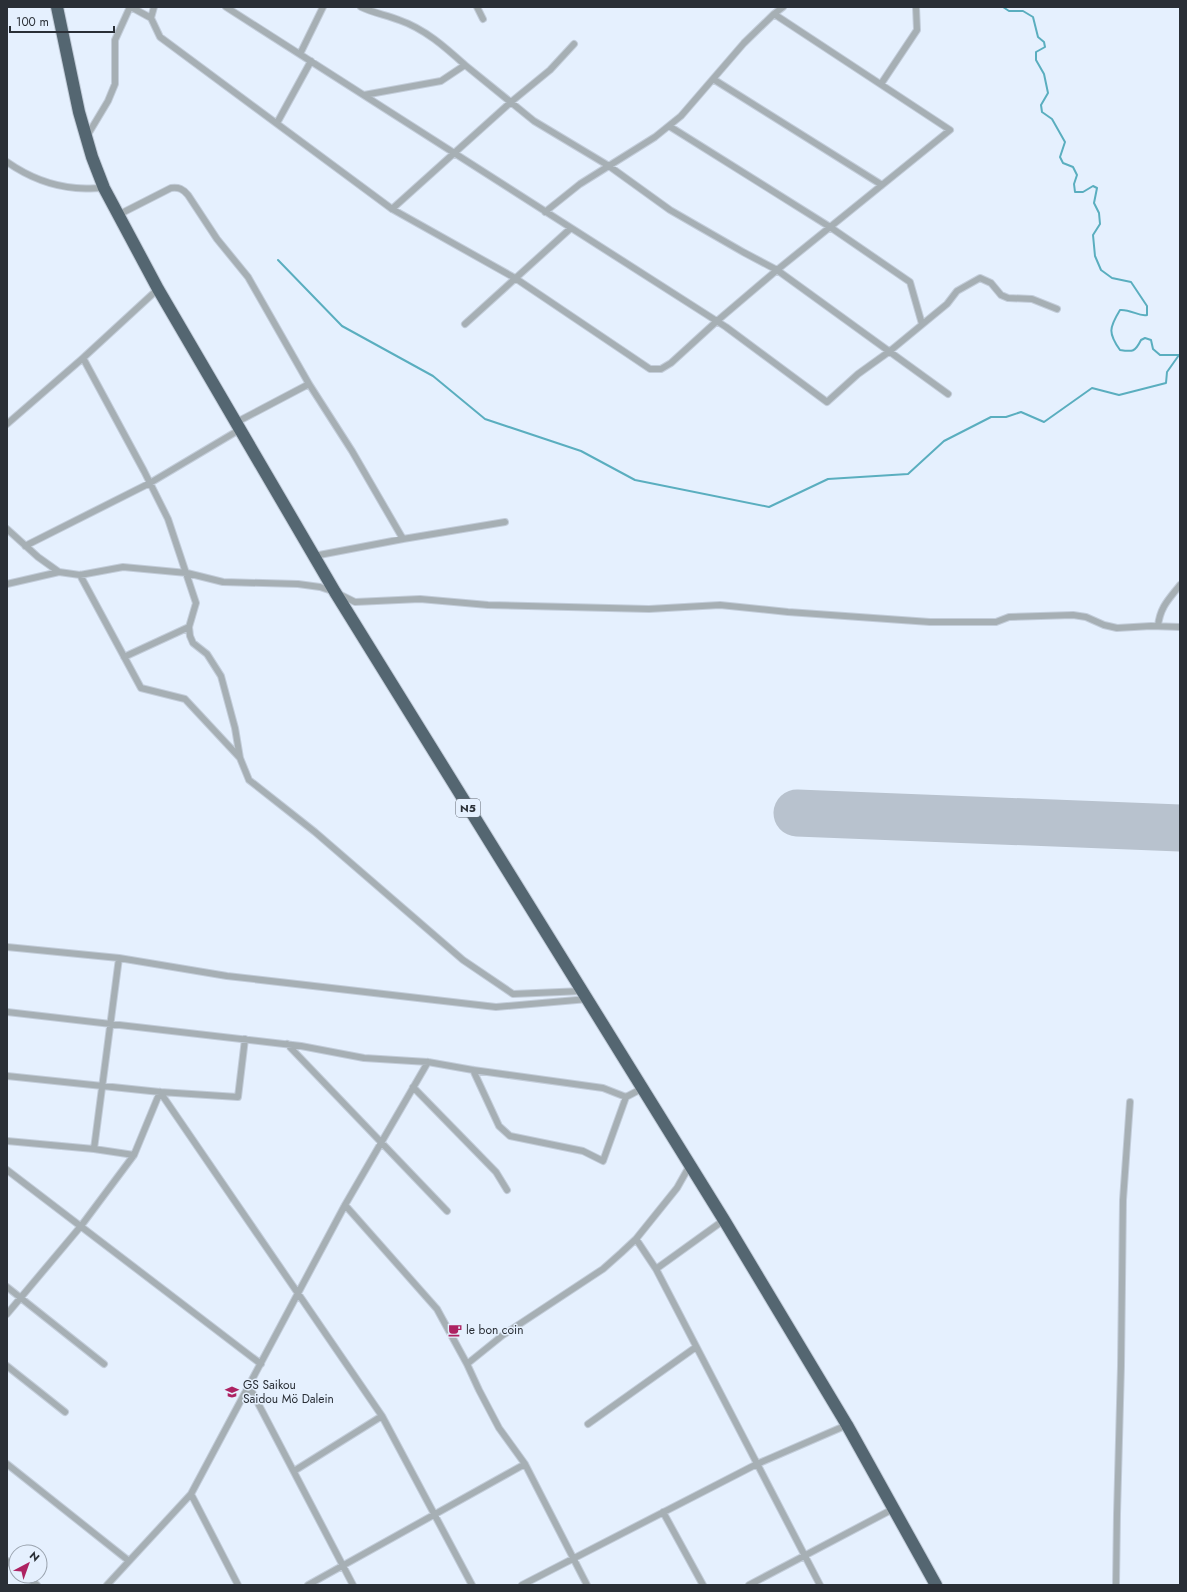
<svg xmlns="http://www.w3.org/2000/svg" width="1187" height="1592" font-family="Jost,sans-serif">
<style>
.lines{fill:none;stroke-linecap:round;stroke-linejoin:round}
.stream{stroke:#5aaebf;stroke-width:2}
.runway{stroke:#b8c2ce;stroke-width:47}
.street-casing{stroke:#c3cdda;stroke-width:8}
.highway-casing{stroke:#c3cdda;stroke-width:14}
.street{stroke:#a6afb4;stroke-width:6}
.highway{stroke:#546671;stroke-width:12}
.labels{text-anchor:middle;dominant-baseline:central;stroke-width:3;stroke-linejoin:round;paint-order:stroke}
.shield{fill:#e5f0fe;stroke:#626972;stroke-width:1}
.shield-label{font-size:11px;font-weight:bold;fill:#2a2f36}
.poi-label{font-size:12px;fill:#2a2f36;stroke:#e5f0fe;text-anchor:start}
</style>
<rect width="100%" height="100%" fill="#e5f0fe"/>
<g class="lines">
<path class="stream" d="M1003 7 1009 11H1023L1033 17 1038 37 1044 42 1045 47 1036 52V60L1044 74 1048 93 1041 105 1042 112 1052 119 1065 142 1060 157 1063 163 1073 167 1077 175 1074 184 1075 192H1083L1093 186 1097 188 1094 203 1099 213 1100 224 1093 235 1095 256 1101 270 1112 278 1131 282 1147 306V315C1139 317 1131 309 1120 310 1109 328 1108 333 1120 350 1133 352 1135 352 1141 340L1145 338 1151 340 1153 349 1160 355H1179
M278 260 342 326 433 376 485 419 581 451 635 480 769 507 828 479 908 474 944 441 991 417H1006L1021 412 1044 422 1092 388 1119 395 1166 383 1167 372 1179 355"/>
<path class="runway" d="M797 813 1180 828"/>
<g class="street-casing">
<path id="street" d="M131 7 151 18
M154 7 151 18 160 37 392 209 515 278 650 369H661L671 363 717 321 777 270 950 130 774 14
M226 7 726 327 827 402 858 374 890 351 947 304 957 291 980 278 991 283 1001 295 1008 298 1032 299 1057 309
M361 7C373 13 387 15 399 20 425 29 445 47 465 65
M477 7 483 19
M300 54 323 7
M713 79 882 185
M881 84 917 30 916 7
M364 95 441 81 465 65 534 121 609 166 670 210 743 252 777 270 948 394
M277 123 311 61
M669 126 830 227 910 282 922 324
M87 136 108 101 115 84V40L130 7
M7 162C27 176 52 186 76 188 86 189 95 188 104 188
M392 209 511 102 550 70 574 44
M545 212 580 184 655 137 681 116 744 43 774 14 783 7
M118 215 171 188C179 187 183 189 188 195L217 239 248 277 309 384 352 451 403 539
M465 324 571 228
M83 358 144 471 168 519 196 603 189 627 190 636 193 643 207 654 221 676 235 728 240 758 249 780 315 832 463 960 513 994 583 991
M235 423 309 384
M7 424 83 358 158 289
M7 529 38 557 59 572 80 575 123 567 187 573 223 582 298 584 320 587 335 592 355 602 420 599 488 605 649 609 720 605 788 612 930 622H996L1009 617 1073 615 1086 617 1104 625 1117 628 1151 626 1180 627
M25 546 150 483 239 430
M314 556 403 539 505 522
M80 575 141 688 185 699 240 758
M7 584 59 572
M1158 626C1160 607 1169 599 1180 585
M124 657 189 627
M7 947 119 958 227 976 496 1007 588 999
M7 1012 301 1046 364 1058 428 1062 473 1070 603 1088 626 1097 643 1088
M287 1044 447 1211
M473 1070 499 1126 510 1136 583 1151 603 1161 626 1097
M7 1076 160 1092 238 1097 245 1039
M413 1087 496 1172 507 1190
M160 1092 382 1416 472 1585
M7 1141 94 1149 134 1155
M94 1149 119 958
M7 1170 261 1364
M345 1205 437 1309 467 1364 479 1390 499 1428 525 1464 587 1585
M724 1220 656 1269 820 1585
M636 1239 656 1269
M7 1287 104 1364
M7 1314 81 1226 134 1155 160 1092
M467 1364 503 1335 603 1269 621 1253 636 1239 677 1188 690 1165
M7 1366 65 1412
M249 1386 353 1585
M588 1424 696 1347
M7 1464 129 1561
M294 1471 382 1416
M191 1494 238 1585
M663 1512 703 1585
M7 1561 16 1568
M26 1576 37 1585
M107 1585 191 1494 345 1205 428 1062
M308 1585 525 1464
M522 1585 757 1464 847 1425
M749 1585 893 1509
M1116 1585 1117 1514 1121 1366 1123 1200 1130 1102"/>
</g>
<g class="highway-casing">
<path id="highway" d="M57 7 79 112 92 157 104 188 158 289 335 592 724 1220 847 1425 936 1585"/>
</g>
<use href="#street" class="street"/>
<use href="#highway" class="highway"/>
</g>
<defs>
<g id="cafe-bare" transform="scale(1.08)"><path d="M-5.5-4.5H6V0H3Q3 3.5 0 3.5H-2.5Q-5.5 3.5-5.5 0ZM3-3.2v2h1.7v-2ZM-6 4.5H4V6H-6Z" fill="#ad2262" stroke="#e5f0fe" stroke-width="2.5" paint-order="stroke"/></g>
<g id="school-bare" transform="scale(1.08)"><path d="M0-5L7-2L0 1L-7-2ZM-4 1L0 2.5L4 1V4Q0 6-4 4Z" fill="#ad2262" stroke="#e5f0fe" stroke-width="2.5" paint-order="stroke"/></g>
</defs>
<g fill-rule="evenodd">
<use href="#cafe-bare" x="455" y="1330"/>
<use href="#school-bare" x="232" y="1392"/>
</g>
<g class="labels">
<rect class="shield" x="456" y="799" width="24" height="18" rx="3"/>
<g class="shield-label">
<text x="468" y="808">N5</text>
</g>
<g class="poi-label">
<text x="466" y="1330">le bon coin</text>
<text x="243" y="1385">GS Saikou<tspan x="243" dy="14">Saidou Mö Dalein</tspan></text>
</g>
</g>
<rect width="1187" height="1592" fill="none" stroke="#2a2f36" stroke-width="16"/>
<g transform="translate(28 1564) rotate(41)"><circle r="19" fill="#e5f0fe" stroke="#9aa3ae"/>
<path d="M0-3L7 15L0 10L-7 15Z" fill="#ad2262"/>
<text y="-6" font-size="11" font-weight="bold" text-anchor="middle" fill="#2a2f36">N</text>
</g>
<path d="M10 26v6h104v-6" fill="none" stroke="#2a2f36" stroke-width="2"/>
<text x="16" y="26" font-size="12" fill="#2a2f36" stroke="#e5f0fe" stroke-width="3" paint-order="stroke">100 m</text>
</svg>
